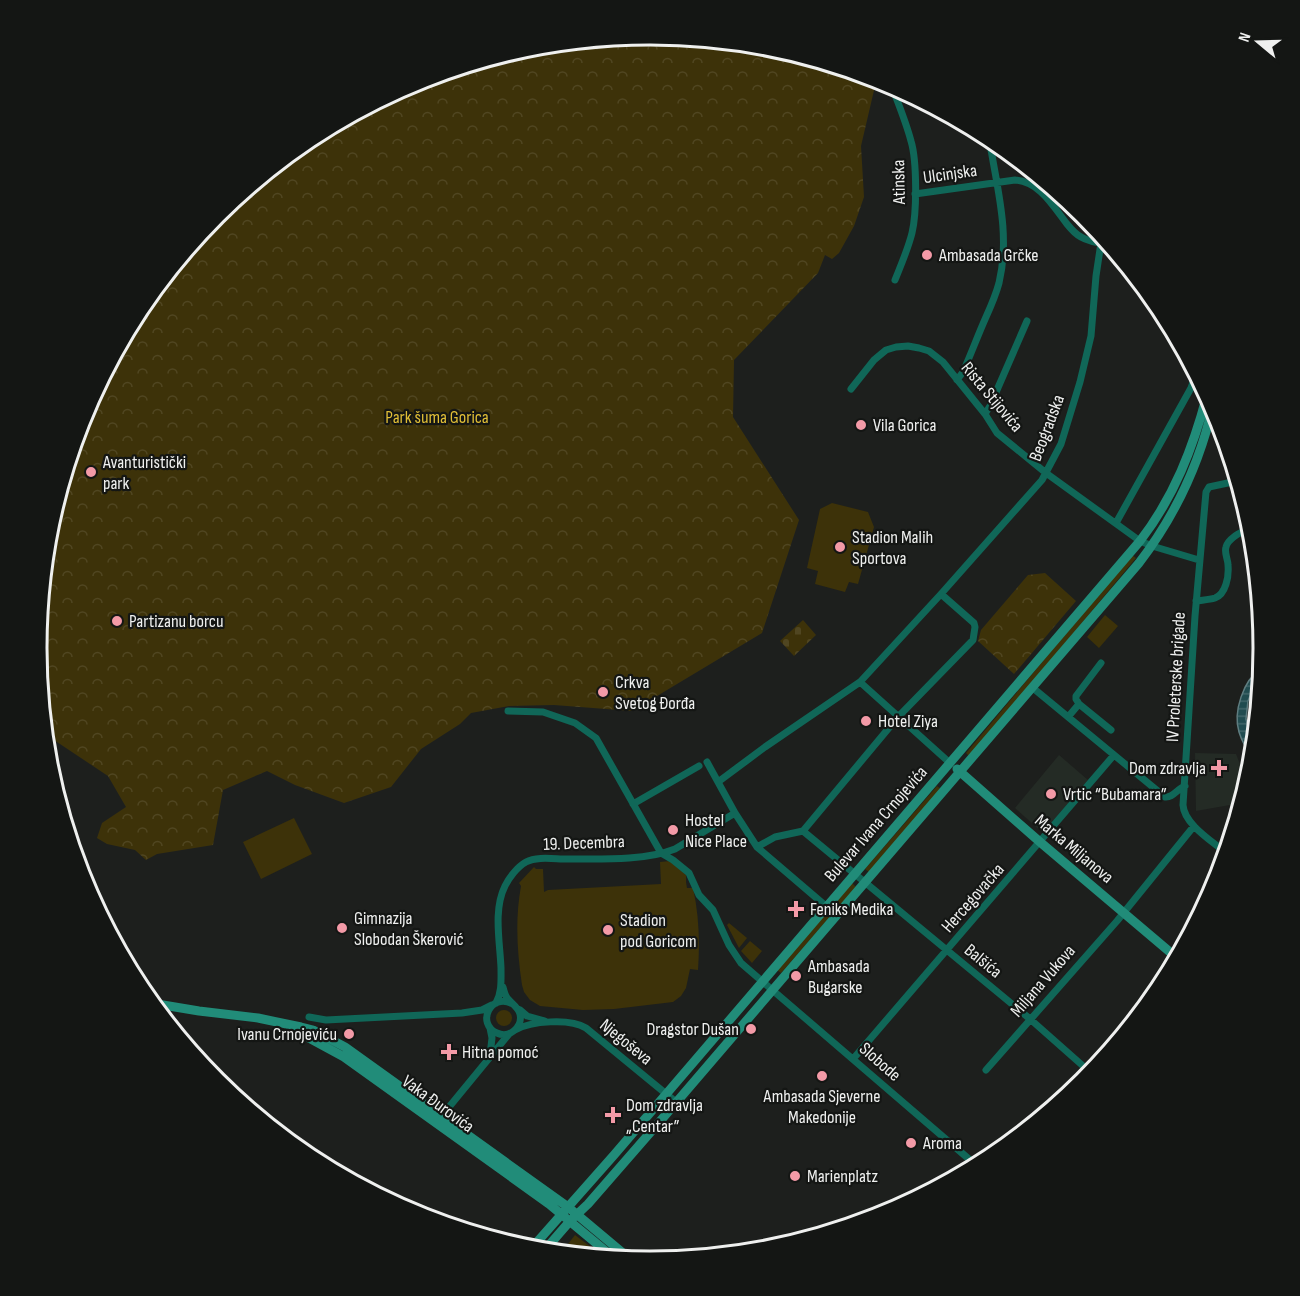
<svg xmlns="http://www.w3.org/2000/svg" width="1300" height="1296" font-family="'Sofia Sans Condensed',sans-serif">
<style>
.built{fill:#242b25}
.grass{fill:#3d3209}
.forest{fill:url(#forest-crowns)}
.cemetery{fill:url(#cemetery-stones)}
.water{fill:url(#water-rules);stroke:#5f7d80;stroke-width:1.5}
.lines{fill:none;stroke-linecap:round;stroke-linejoin:round}
.street{stroke:#106758;stroke-width:7}
.secondary{stroke:#218c79;stroke-width:9}
.poi-dot{fill:#f39aa7;stroke:#141614;stroke-width:2}
.labels{text-anchor:middle;dominant-baseline:central;stroke-width:4.5;stroke-linejoin:round;paint-order:stroke}
.street-label{font-size:18px;fill:#eff0ef;stroke:#141614}
.poi-label{font-size:18px;fill:#eff0ef;stroke:#141614;text-anchor:start}
.park-label{font-size:18px;fill:#e0be36;stroke:#141614}
.rim{fill:none;stroke:#eff0ef;stroke-width:3}
</style>
<defs>
<pattern id="forest-crowns" width="20" height="18" patternUnits="userSpaceOnUse" patternTransform="scale(1.5)"><rect width="20" height="18" fill="#3d3209"/><path d="M2 6a3 3 0 1 1 6 0M12 15a3 3 0 1 1 6 0" fill="none" stroke="#504621"/></pattern>
<pattern id="cemetery-stones" width="16" height="16" patternUnits="userSpaceOnUse" patternTransform="scale(1.5)"><rect width="16" height="16" fill="#3d3209"/><path d="M2 7V4a2 2 0 0 1 4 0v3zM10 15v-3a2 2 0 0 1 4 0v3z" fill="#504621"/></pattern>
<pattern id="water-rules" width="6" height="5" patternUnits="userSpaceOnUse" patternTransform="scale(1.5)"><rect width="6" height="5" fill="#214c50"/><path d="M0 2.5h6" fill="none" stroke="#42666a"/></pattern>
</defs>
<rect width="100%" height="100%" fill="#1d1f1d"/>
<path class="built" d="M1195 753 1236 754 1247 782 1241 803 1196 811Z
M1059 755 1088 780 1043 833 1015 808Z"/>
<path class="grass" d="M832 503 868 512 874 527 858 584 849 582 845 592 815 584 818 571 807 568 820 509Z
M1132 555 1136 558 970 757 966 753Z
M1105 615 1118 626 1099 648 1087 637Z
M937 786 941 789 869 872 865 869Z
M294 818 312 854 261 879 243 842Z
M670 861 686 875V882L687 888H693C699 915 700 942 698 970L690 969 686 988 681 996 673 1002 614 1009 583 1010 540 1006 530 1000 524 992 522 985C517 951 515 919 521 886L519 883 534 867 536 869H543L544 892 548 890 661 884 660 862Z
M852 883 856 887 781 973 777 970Z
M729 923 747 938 739 948 727 925Z
M750 941 762 951 752 963 741 951Z
M496 1018a8 8 0 1 1 16 0a8 8 0 1 1-16 0Z
M575 1235 604 1257 561 1253Z"/>
<path class="forest" d="M650 35 770 46 872 77 875 86 861 146 864 197 854 226 839 253 832 259 825 255 818 273 734 360 733 417 799 520 762 633 632 711 554 705 509 706 471 713 460 724 421 749 391 787 344 803 295 785 267 771 223 790 213 845 157 854 146 860 135 850 107 844 97 838 102 823 126 807 108 776 45 734 37 648 48 528 83 413 140 307 216 214 309 138 416 81 531 46Z
M1045 573 1076 601 1014 674 978 641 981 630 1028 575Z"/>
<path class="cemetery" d="M803 620 816 635 794 656 780 641Z"/>
<path class="water" d="M1261 669V676L1254 687 1248 701 1246 719 1249 732 1254 743 1253 757C1247 750 1242 742 1239 732 1233 712 1243 680 1261 669Z"/>
<g class="lines">
<path class="street" d="M891 84C898 103 906 122 911 141 917 161 917 212 912 233 908 249 901 265 895 280
M915 194 1015 180C1040 182 1053 206 1067 224 1071 229 1075 234 1081 237 1089 242 1099 243 1108 244
M957 380 963 372C971 354 978 335 986 317 991 306 996 294 999 283 1011 233 996 185 989 137
M851 389 874 360 886 350 896 347 908 346 919 348 929 351 943 362 985 414 997 433 1046 473 1140 541 1152 546 1199 560
M985 414 990 406 1027 321
M1116 523 1191 388 1196 374
M1196 601C1202 600 1209 600 1215 598 1226 594 1229 576 1228 565 1228 559 1224 553 1226 547 1227 542 1231 539 1235 536 1240 532 1246 530 1252 532
M860 682 950 763
M1033 688 1165 797C1173 798 1177 789 1185 786
M1079 704 1076 699V696L1101 663
M508 711 543 712 575 723 596 738 661 853 673 860 689 873 699 895 713 910 729 945 741 963 977 1166
M1068 717 1079 704 1111 730
M707 762 735 813 757 847 827 907
M718 782 765 747 860 682 941 594 1042 480 1061 444 1080 382 1091 336 1096 276 1102 236
M633 804 699 766
M803 831 1030 1019 1091 1073
M803 831 898 717 973 640 975 627 974 623 941 594
M70 839 76 846 73 850
M757 847 775 837 803 831
M1226 853C1212 841 1184 824 1183 805L1195 616 1206 492 1209 487 1237 481
M503 987C504 991 505 996 508 999 512 1004 518 1007 520 1014 523 1027 509 1039 497 1033 476 1024 490 992 513 1004
M496 1003C502 992 501 980 501 968 500 942 493 910 505 886 509 878 517 867 526 862 537 856 554 859 567 859 600 859 645 861 675 849L735 813
M520 1010 527 1016 545 1021
M309 1017 326 1020 462 1013 482 1010 492 1005
M490 1028 492 1038 490 1055
M515 1030C531 1021 570 1018 586 1028L676 1102
M853 1059 1114 755
M986 1070 1117 921 1194 826
M440 1118 509 1034"/>
<path class="secondary" d="M957 769 1040 842 1177 958
M151 1003 199 1011 258 1018 301 1027 313 1030 345 1047 568 1207 630 1259
M294 1028 309 1038 344 1057 549 1204 614 1258
M530 1250 614 1155 1140 541C1174 497 1193 448 1207 395
M544 1251 570 1221 588 1204 662 1119 1139 563C1175 516 1200 463 1213 405"/>
</g>
<g class="poi-dot">
<circle cx="927" cy="255" r="6"/>
<circle cx="861" cy="425" r="6"/>
<circle cx="91" cy="472" r="6"/>
<circle cx="840" cy="547" r="6"/>
<circle cx="117" cy="621" r="6"/>
<circle cx="603" cy="692" r="6"/>
<circle cx="866" cy="721" r="6"/>
<path d="M1216 759h6v6h6v6h-6v6h-6v-6h-6v-6h6z"/>
<circle cx="1051" cy="794" r="6"/>
<circle cx="673" cy="830" r="6"/>
<path d="M793 900h6v6h6v6h-6v6h-6v-6h-6v-6h6z"/>
<circle cx="342" cy="928" r="6"/>
<circle cx="608" cy="930" r="6"/>
<circle cx="796" cy="976" r="6"/>
<circle cx="751" cy="1029" r="6"/>
<circle cx="349" cy="1034" r="6"/>
<path d="M446 1043h6v6h6v6h-6v6h-6v-6h-6v-6h6z"/>
<circle cx="822" cy="1076" r="6"/>
<path d="M610 1106h6v6h6v6h-6v6h-6v-6h-6v-6h6z"/>
<circle cx="911" cy="1143" r="6"/>
<circle cx="795" cy="1176" r="6"/>
</g>
<g class="labels">
<g class="street-label">
<text transform="translate(950 174) rotate(-8)">Ulcinjska</text>
<text transform="translate(899 182) rotate(-91)">Atinska</text>
<text transform="translate(992 397) rotate(50)">Rista Stijovića</text>
<text transform="translate(1047 428) rotate(-69)">Beogradska</text>
<text transform="translate(1176 677) rotate(-87)">IV Proleterske brigade</text>
<text transform="translate(876 824) rotate(-49)">Bulevar Ivana Crnojevića</text>
<text transform="translate(584 843) rotate(-2)">19. Decembra</text>
<text transform="translate(1074 849) rotate(40)">Marka Miljanova</text>
<text transform="translate(973 898) rotate(-49)">Hercegovačka</text>
<text transform="translate(983 961) rotate(39)">Balšića</text>
<text transform="translate(1043 981) rotate(-49)">Miljana Vukova</text>
<text transform="translate(626 1042) rotate(39)">Njegoševa</text>
<text transform="translate(880 1062) rotate(41)">Slobode</text>
<text transform="translate(438 1104) rotate(36)">Vaka Đurovića</text>
</g>
<g class="poi-label">
<text x="939" y="255">Ambasada Grčke</text>
<text x="873" y="425">Vila Gorica</text>
<text x="103" y="462">Avanturistički<tspan x="103" dy="21">park</tspan></text>
<text x="852" y="537">Stadion Malih<tspan x="852" dy="21">Sportova</tspan></text>
<text x="129" y="621">Partizanu borcu</text>
<text x="615" y="682">Crkva<tspan x="615" dy="21">Svetog Đorđa</tspan></text>
<text x="878" y="721">Hotel Ziya</text>
<text x="1206" y="768" text-anchor="end">Dom zdravlja</text>
<text x="1063" y="794">Vrtic “Bubamara”</text>
<text x="685" y="820">Hostel<tspan x="685" dy="21">Nice Place</tspan></text>
<text x="810" y="909">Feniks Medika</text>
<text x="354" y="918">Gimnazija<tspan x="354" dy="21">Slobodan Škerović</tspan></text>
<text x="620" y="920">Stadion<tspan x="620" dy="21">pod Goricom</tspan></text>
<text x="808" y="966">Ambasada<tspan x="808" dy="21">Bugarske</tspan></text>
<text x="739" y="1029" text-anchor="end">Dragstor Dušan</text>
<text x="337" y="1034" text-anchor="end">Ivanu Crnojeviću</text>
<text x="462" y="1052">Hitna pomoć</text>
<text x="822" y="1096" text-anchor="middle">Ambasada Sjeverne<tspan x="822" dy="21">Makedonije</tspan></text>
<text x="626" y="1105">Dom zdravlja<tspan x="626" dy="21">„Centar”</tspan></text>
<text x="923" y="1143">Aroma</text>
<text x="807" y="1176">Marienplatz</text>
</g>
<g class="park-label">
<text x="437" y="417">Park šuma Gorica</text>
</g>
</g>
<path d="M0 0H1300V1296H0ZM47 648a603 603 0 1 1 1206 0a603 603 0 1 1-1206 0Z" fill="#141614" fill-rule="evenodd"/>
<path class="rim" d="M47 648a603 603 0 1 1 1206 0a603 603 0 1 1-1206 0Z"/>
<g transform="translate(1258 42) rotate(289)" stroke="#141614" stroke-width="4.5" paint-order="stroke">
<path d="M0-4.5L10 22L0 15L-10 22Z" fill="#eff0ef"/>
<text y="-9" font-size="16" font-weight="bold" text-anchor="middle" fill="#eff0ef">N</text>
</g>
</svg>
